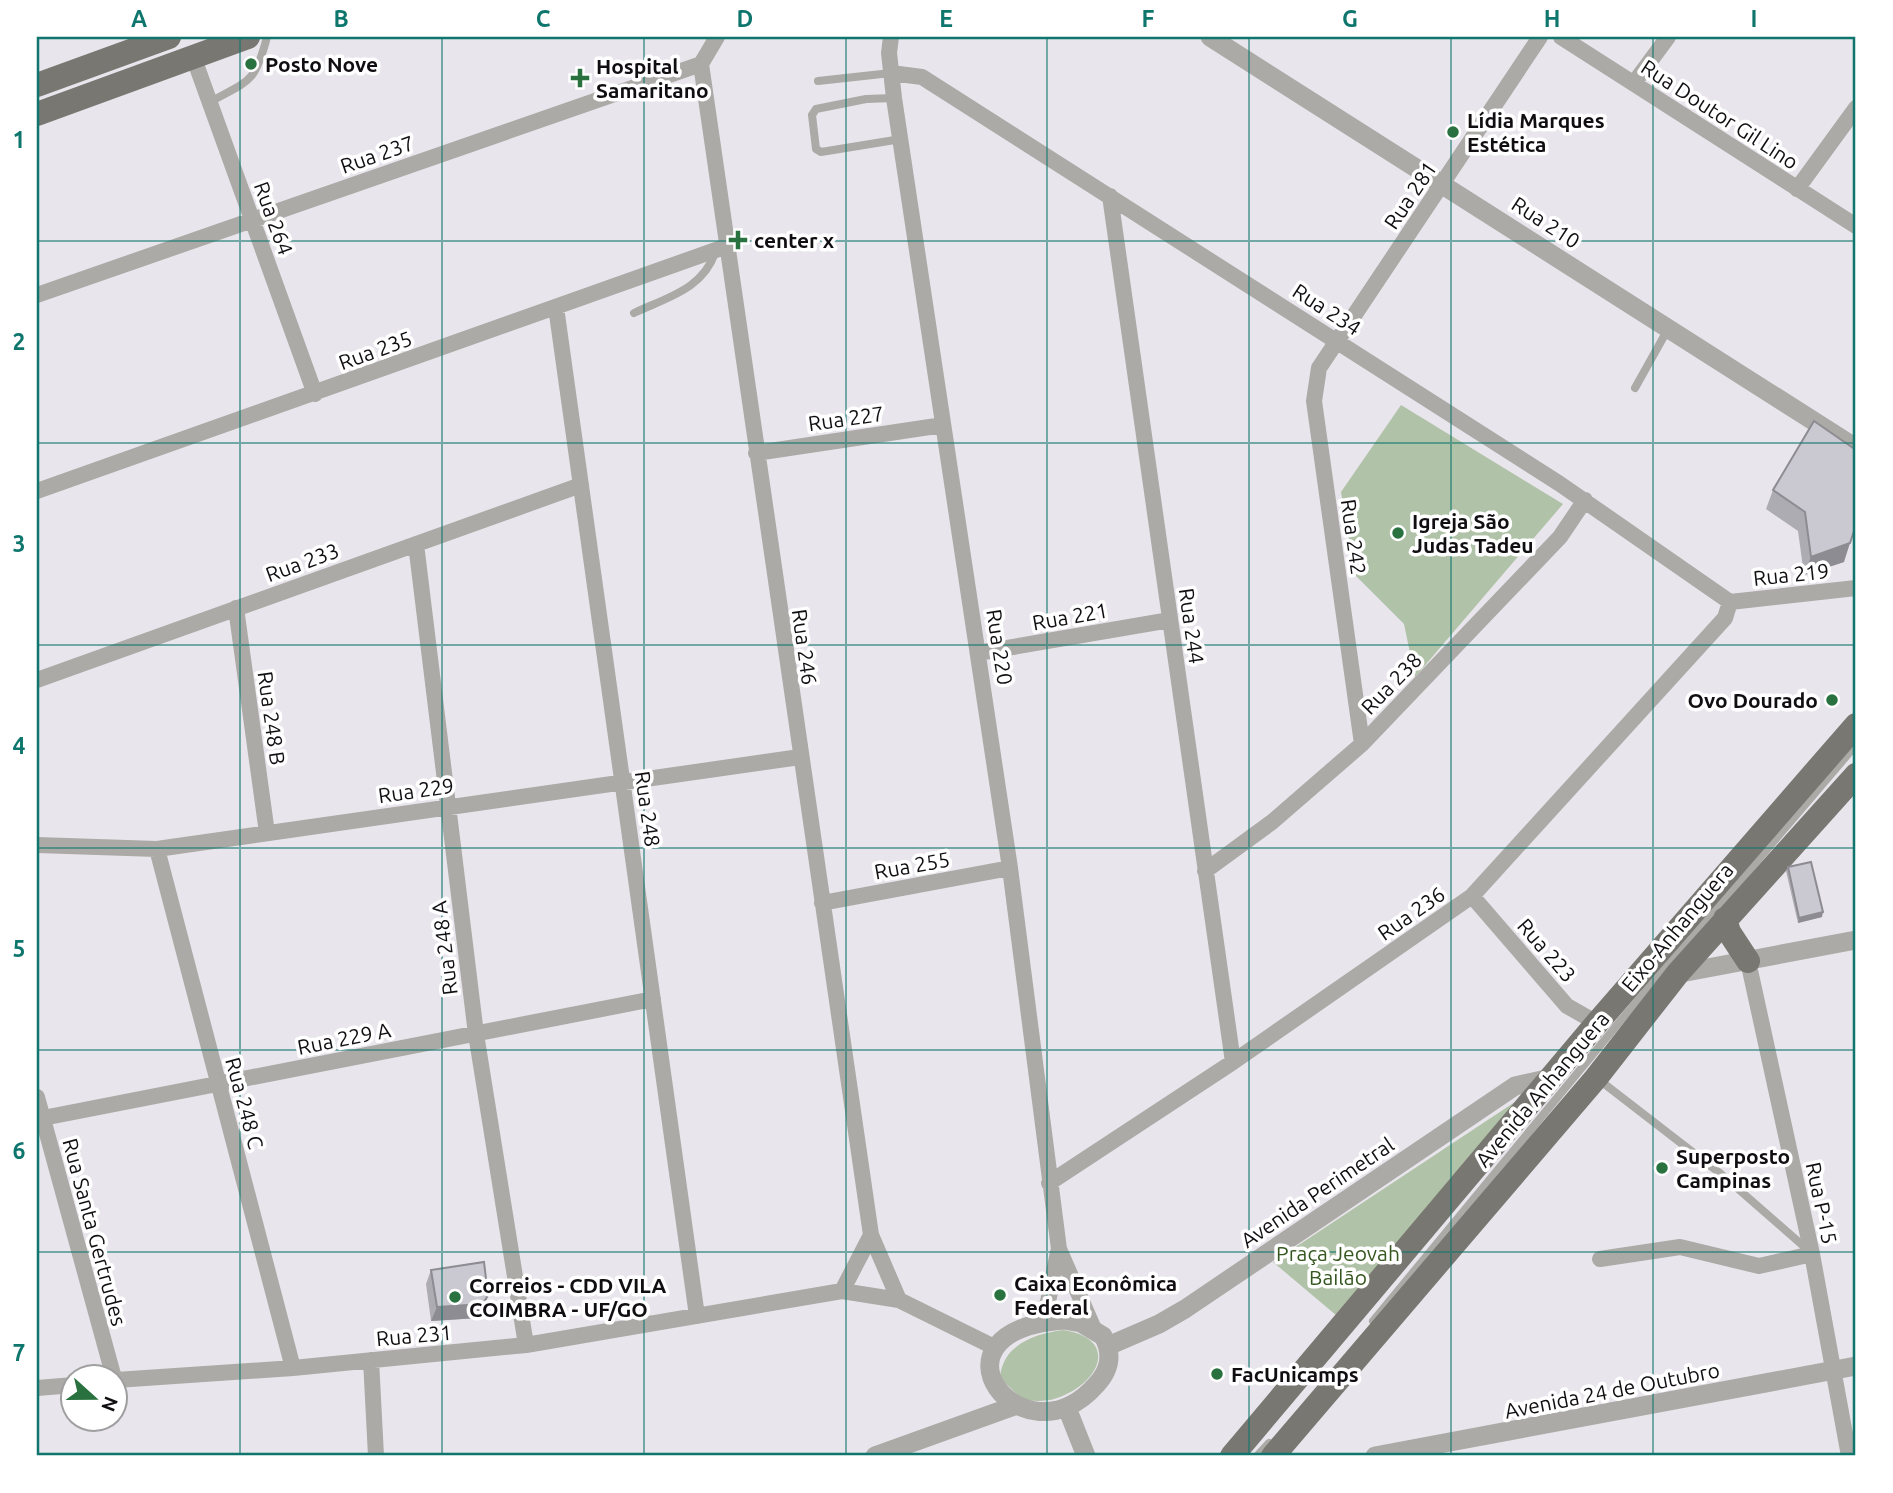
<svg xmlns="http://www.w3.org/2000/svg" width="1893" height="1493" font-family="Ubuntu,sans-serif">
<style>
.green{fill:#b0c2a7}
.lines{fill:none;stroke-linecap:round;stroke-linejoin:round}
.service{stroke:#abaaa6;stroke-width:8}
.minor{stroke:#abaaa6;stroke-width:16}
.tertiary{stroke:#abaaa6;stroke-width:19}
.primary{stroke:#797771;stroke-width:24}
.wall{fill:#aeacb3}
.shaded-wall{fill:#8d8c92}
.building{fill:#cac8d0;stroke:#8d8c92;stroke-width:2}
.grid{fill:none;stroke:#0f766e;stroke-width:2;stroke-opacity:0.55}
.poi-dot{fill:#29723f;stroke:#fff;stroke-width:2.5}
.labels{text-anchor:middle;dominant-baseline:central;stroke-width:7;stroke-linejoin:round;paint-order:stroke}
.poi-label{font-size:21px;font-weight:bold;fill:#100e11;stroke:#fff;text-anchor:start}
.street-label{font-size:21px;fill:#100e11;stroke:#fff}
.park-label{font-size:21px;fill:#35561e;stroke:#fff}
.neatline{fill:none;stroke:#0f766e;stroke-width:2.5}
.grid-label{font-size:23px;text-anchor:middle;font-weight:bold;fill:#0f766e}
</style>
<rect width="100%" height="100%" fill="#e9e5ec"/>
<path class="green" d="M1401 405 1563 504 1415 677 1404 624 1355 575 1341 492Z
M1524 1096 1343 1321 1273 1262Z
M1063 1330C1121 1339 1099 1384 1057 1398 1046 1402 1034 1401 1023 1400L1000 1378C1002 1345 1034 1334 1063 1330Z"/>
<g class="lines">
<path class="service" d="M818 81 891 73
M894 98 866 99 816 109 812 115 816 149 821 152 901 139
M210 102C250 80 255 83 267 37
M634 313C668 297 704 289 716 250
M1635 388 1668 329
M1598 1079 1721 1174 1808 1250
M1373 1321 1622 1019 1856 745
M1257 1456 1269 1443"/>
<path class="minor" d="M891 37 889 53 894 98 1010 868 1059 1249 1094 1329
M1561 37 1856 226
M193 56 315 394
M701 64 871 1235 899 1300
M891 73 922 77 1560 484 1730 602
M1634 83 1668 37
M1797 189 1856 108
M1110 196 1233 1062
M37 295 701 64 717 37
M556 307 697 1316
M756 453 943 425
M37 491 727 246
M416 544 476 1034 526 1345
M1730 602 1856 588
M236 608 267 833
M978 653 1170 620
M37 680 581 485
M1362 744 1314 401 1319 368 1540 37
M37 845 157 849 800 757
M157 849 293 1368
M1205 871 1272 822 1362 744 1560 537 1585 500
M1472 896 1567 1006 1597 1023
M822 903 1010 868
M1748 961 1812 1254 1849 1456
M37 1097 114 1378
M43 1118 653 999
M1049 1183 1233 1062 1472 896 1725 618 1730 602
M1600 1259 1680 1247 1759 1266 1812 1254
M842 1291 871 1235
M1038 1322 1048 1302 1058 1252
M371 1360 376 1456
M116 1380 293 1368 526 1345 842 1291 899 1300 994 1347
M37 1388 74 1385"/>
<path class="tertiary" d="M1210 37 1856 448
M1633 982 1856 940
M1064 1320 1081 1323 1103 1336C1113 1354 1110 1370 1096 1385 1023 1468 916 1331 1064 1320Z
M1108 1346 1159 1324 1185 1309 1515 1086 1551 1078
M1067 1408 1086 1456
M875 1456 1014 1406
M1375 1456 1856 1366"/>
<path class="primary" d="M37 85 169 37
M37 114 248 37
M1725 919 1729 932 1748 961
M1232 1456 1597 1023 1856 725
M1273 1456 1596 1078 1678 973 1856 775"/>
</g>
<path class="wall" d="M1814 421 1844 562 1804 575 1798 531 1766 509 1773 490Z
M1788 867 1822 917 1798 923 1786 871Z
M431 1270 488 1295 483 1309 478 1318 431 1321 426 1284Z"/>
<path class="shaded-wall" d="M1850 543 1844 562 1804 575 1811 557Z
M1823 912 1822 917 1798 923 1799 918Z
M488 1295 483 1309 478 1318 431 1321 437 1307Z"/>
<path class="building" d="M1814 421 1856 450V525L1850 543 1811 557 1805 512 1773 490Z
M1811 862 1823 912 1799 918 1788 867Z
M484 1262 488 1295 483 1304 437 1307 431 1270Z"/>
<path class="grid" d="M240 37V1456M442 37V1456M644 37V1456M846 37V1456M1047 37V1456M1249 37V1456M1451 37V1456M1653 37V1456M37 241H1856M37 443H1856M37 645H1856M37 848H1856M37 1050H1856M37 1252H1856"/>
<g class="poi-dot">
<circle cx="251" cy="64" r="7"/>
<path d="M576.5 67.5h7v7h7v7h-7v7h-7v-7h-7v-7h7z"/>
<circle cx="1453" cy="132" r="7"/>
<path d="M734.5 229.5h7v7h7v7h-7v7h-7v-7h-7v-7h7z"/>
<circle cx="1398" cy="533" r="7"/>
<circle cx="1832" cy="700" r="7"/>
<circle cx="1662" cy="1168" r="7"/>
<circle cx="1000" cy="1295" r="7"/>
<circle cx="455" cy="1297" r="7"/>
<circle cx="1217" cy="1374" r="7"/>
</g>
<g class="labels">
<g class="poi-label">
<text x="265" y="64">Posto Nove</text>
<text x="596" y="66">Hospital<tspan x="596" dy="24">Samaritano</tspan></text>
<text x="1467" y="120">Lídia Marques<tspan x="1467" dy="24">Estética</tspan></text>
<text x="754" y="240">center x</text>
<text x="1412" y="521">Igreja São<tspan x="1412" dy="24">Judas Tadeu</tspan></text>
<text x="1818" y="700" text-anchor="end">Ovo Dourado</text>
<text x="1676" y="1156">Superposto<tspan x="1676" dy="24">Campinas</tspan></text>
<text x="1014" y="1283">Caixa Econômica<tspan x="1014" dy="24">Federal</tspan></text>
<text x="469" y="1285">Correios - CDD VILA<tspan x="469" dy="24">COIMBRA - UF/GO</tspan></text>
<text x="1231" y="1374">FacUnicamps</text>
</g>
<g class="street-label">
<text transform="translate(1720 114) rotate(33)">Rua Doutor Gil Lino</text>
<text transform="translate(377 154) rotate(-19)">Rua 237</text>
<text transform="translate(1410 195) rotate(-56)">Rua 281</text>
<text transform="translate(274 218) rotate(70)">Rua 264</text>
<text transform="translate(1546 222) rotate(33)">Rua 210</text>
<text transform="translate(1327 309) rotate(33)">Rua 234</text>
<text transform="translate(375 350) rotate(-20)">Rua 235</text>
<text transform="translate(846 418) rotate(-8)">Rua 227</text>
<text transform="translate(1354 537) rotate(82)">Rua 242</text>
<text transform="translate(302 562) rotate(-20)">Rua 233</text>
<text transform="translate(1791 574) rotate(-6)">Rua 219</text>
<text transform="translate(1070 616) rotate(-10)">Rua 221</text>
<text transform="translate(1192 626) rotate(82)">Rua 244</text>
<text transform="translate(805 647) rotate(82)">Rua 246</text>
<text transform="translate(1000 647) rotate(81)">Rua 220</text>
<text transform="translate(1391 683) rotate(-46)">Rua 238</text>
<text transform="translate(272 718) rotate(82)">Rua 248 B</text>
<text transform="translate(416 790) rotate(-8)">Rua 229</text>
<text transform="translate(648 809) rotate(82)">Rua 248</text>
<text transform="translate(912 865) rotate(-10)">Rua 255</text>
<text transform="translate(1411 913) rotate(-35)">Rua 236</text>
<text transform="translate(1677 927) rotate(-50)">Eixo-Anhanguera</text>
<text transform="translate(444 948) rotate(-97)">Rua 248 A</text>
<text transform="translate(1547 950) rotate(49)">Rua 223</text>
<text transform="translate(344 1038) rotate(-11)">Rua 229 A</text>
<text transform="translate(1542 1089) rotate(-50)">Avenida Anhanguera</text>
<text transform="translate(245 1103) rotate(75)">Rua 248 C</text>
<text transform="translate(1317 1192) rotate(-34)">Avenida Perimetral</text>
<text transform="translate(1822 1203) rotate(78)">Rua P-15</text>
<text transform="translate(95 1232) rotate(75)">Rua Santa Gertrudes</text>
<text transform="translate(414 1335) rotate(-5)">Rua 231</text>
<text transform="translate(1612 1390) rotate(-11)">Avenida 24 de Outubro</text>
</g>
<g class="park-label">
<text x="1338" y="1253">Praça Jeovah<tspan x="1338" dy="24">Bailão</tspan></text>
</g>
</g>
<rect width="1893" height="1493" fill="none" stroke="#ffffff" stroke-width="77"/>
<g transform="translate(94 1398) rotate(111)"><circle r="33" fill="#ffffff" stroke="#9f9fa0" stroke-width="2"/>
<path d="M0-5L12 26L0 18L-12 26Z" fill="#29723f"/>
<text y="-10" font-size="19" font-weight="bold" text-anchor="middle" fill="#100e11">N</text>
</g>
<rect x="38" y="38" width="1816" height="1416" class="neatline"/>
<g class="grid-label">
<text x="139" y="27">A</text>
<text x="341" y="27">B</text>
<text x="543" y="27">C</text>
<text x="745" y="27">D</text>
<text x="946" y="27">E</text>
<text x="1148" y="27">F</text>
<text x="1350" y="27">G</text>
<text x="1552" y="27">H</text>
<text x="1754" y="27">I</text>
<text x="19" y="148">1</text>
<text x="19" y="350">2</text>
<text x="19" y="552">3</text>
<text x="19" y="754">4</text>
<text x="19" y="957">5</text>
<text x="19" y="1159">6</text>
<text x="19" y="1361">7</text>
</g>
</svg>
